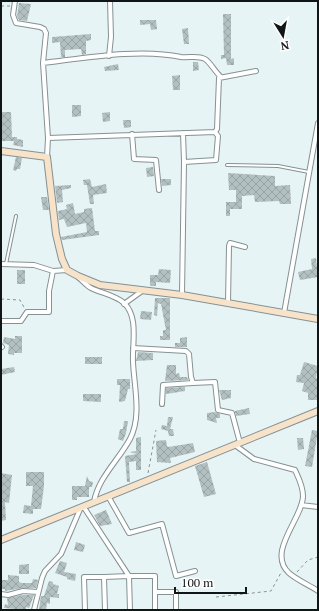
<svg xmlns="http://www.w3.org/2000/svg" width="319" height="611" font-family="'PT Serif',serif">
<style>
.building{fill:url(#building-cross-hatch)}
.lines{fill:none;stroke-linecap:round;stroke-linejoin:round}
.service-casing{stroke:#859192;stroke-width:4}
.minor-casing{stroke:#859192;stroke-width:6}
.secondary-casing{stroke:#859192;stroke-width:8}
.path{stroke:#889293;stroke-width:1;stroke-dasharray:3 3;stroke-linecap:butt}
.service{stroke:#fff;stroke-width:2}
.minor{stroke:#fff;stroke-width:4}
.secondary{stroke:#f7e2ca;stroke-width:6}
</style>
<defs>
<pattern id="building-cross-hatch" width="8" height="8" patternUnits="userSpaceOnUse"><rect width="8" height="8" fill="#b3c0c1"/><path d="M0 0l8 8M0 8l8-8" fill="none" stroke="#99a4a5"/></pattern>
</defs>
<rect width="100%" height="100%" fill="#e7f4f6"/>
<path class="building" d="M19 3 31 4 27 21 19 20 17 16Z
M223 14H231V59L234 58V65H227L226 58 221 59V55H224Z
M140 20H156L157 29 151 30 150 24 140 25Z
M188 28 189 44H184L182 29Z
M91 34V40L86 41V54L82 55 81 49 65 50V57H61L60 42 52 43V37Z
M193 62H198L199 70 193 71Z
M118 64 119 70 105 71 104 67Z
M180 75V90H173L172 76Z
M72 105H81V116L72 117Z
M1 112H11L12 137H17V139L23 140V147L13 145 14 141H1Z
M110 112V121L103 122 102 113Z
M123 120H131V127L124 128Z
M16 157 22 158 20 169H17L16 171 13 170Z
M153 167 154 176 147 177 146 168Z
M228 173 275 176V186L290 185 291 204H280L279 201 255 202 254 195 242 196V209H230V216H226V202H236V190H229Z
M90 179 92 187 106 184 107 193 93 195 94 204H90L87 185H84L83 180Z
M161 179H171V185L162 186Z
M71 185V188L62 190 63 202 57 203 55 186Z
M41 197H47L49 210H43Z
M73 203 75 214 84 212V209L92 208 95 231H99V235L62 240 61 237 87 232 86 223 67 227 64 219 59 220 58 211 67 209 66 205Z
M316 258 318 277 300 280 298 272 312 269 311 259Z
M159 269 171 270 170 283 156 282V286H150V275H158Z
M17 270H25V284H17Z
M155 298H170V340H160V336H163V330H166L161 304 158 303 157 316 154 315Z
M141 311 152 312 151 320 140 319Z
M15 336H22V353H14V355L8 354 9 345 3 343 4 337 15 339Z
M187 337V347H175V343H180V338Z
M138 352 153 353V360L136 361Z
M85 357H102V364H85Z
M304 362 318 366 316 378H318V400H308V393L302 391 304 383 296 382 297 375H300Z
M167 365H176V374L179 373 180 377H187L188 380 165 381Z
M14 367 15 372 1 375V369Z
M117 379H130V389H128L125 401 119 402 120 385H117Z
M185 387V391L166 394V388Z
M219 390H231V398L222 400Z
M83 394H101V402L83 401Z
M249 408 250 414 236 416 235 411Z
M215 412 220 414V418H216L217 423 207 420V413Z
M168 417H173L170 429H173L174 436H169L168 431 161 429 162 425 167 426Z
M124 421H128L126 433 123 441 118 439 120 429H123Z
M312 430 318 431 312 467 305 466Z
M141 437V470H136V461L129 462 130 482H127L125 456 137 454 130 452 136 451V438Z
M297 438H303L304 449 298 450Z
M166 440 167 446 168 447 193 443 195 452 170 458 171 463 157 462 156 441Z
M207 462 216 494 204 497 195 466Z
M26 472H44V486L41 509H33V514L23 513 24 505 31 506 33 486H26Z
M1 473 12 475 9 503 5 502 6 520 1 521Z
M87 476 89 481 93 482 92 487H89V497H77V500H72V486H85Z
M106 510 112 524 100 526 94 515Z
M76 542 85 545 83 552 74 550Z
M60 561 67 563 64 572 76 574 75 581 67 579V577L55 573Z
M29 564V574H19V565Z
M8 575 19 576V582L22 583H32L33 579 38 580 36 588H23L5 591V589H1V580H8Z
M49 581 53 582V584L59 586 57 594H59V598L50 597V604L47 603 46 610H39L41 596H44Z
M23 595H34L29 608 26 607V610L4 608 5 604 8 605 7 598Z"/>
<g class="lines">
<g class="service-casing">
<path id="service" d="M227 165 278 166 309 172
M6 264 16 216"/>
</g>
<g class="minor-casing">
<path id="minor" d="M15 1 13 15 16 23 40 27 44 29 46 33 43 63 48 138 47 157
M109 56 111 37 110 1
M43 63C85 58 140 48 181 57 189 58 198 55 205 59 211 63 215 72 221 77
M215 132 217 129 219 78 256 71
M183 133 184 162
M132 134 134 159 156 160 159 190
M48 138 215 132 218 136 216 160 184 162 182 295
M1 264 34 265 53 271 67 270
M79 278C83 281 87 286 91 288 101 293 115 295 124 303 139 317 132 344 133 362 134 386 142 416 130 439 118 461 98 478 94 502
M228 303 229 246 230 243 245 247
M124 304 142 291
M284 313 318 123
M1 321H21L27 312H49V291L53 271
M1 346 2 347
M133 348 186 351 189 354 191 377 193 383 215 382 218 410 232 413 240 443
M162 404 163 385 193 383
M235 445 254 459 295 470C299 479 303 486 303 496 303 518 266 552 289 573 297 580 309 585 318 591
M108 496 129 533 162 524 176 576 195 571
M301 505 318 507
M83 506 129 576H155V592
M1 594 8 595 23 591 38 592
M34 610 42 578 45 571 61 554 81 507
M85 610 84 577H104
M105 610 104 577 129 576 130 610
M155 610V592H176V610"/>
</g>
<g class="secondary-casing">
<path id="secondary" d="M1 151 47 157 56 234 62 259 67 270 78 276 100 285 182 295 318 319
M1 540 318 411"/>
</g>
<path class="path" d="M1 6H10
M1 299 20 300 25 309
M148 473 156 430
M297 572 308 560 318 557
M216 597 271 591 282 571"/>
<use href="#service" class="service"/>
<use href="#minor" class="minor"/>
<use href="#secondary" class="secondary"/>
</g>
<rect width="319" height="611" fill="none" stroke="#101515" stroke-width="4"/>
<g transform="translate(283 36) rotate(169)" stroke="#ffffff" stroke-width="3" paint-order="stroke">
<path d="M0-3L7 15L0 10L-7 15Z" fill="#101515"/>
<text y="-6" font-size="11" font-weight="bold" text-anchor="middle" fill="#101515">N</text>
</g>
<path d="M175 587v6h71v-6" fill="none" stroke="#101515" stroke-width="2"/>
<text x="181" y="587" font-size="12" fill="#101515" stroke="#ffffff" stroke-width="3" paint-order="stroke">100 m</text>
</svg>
